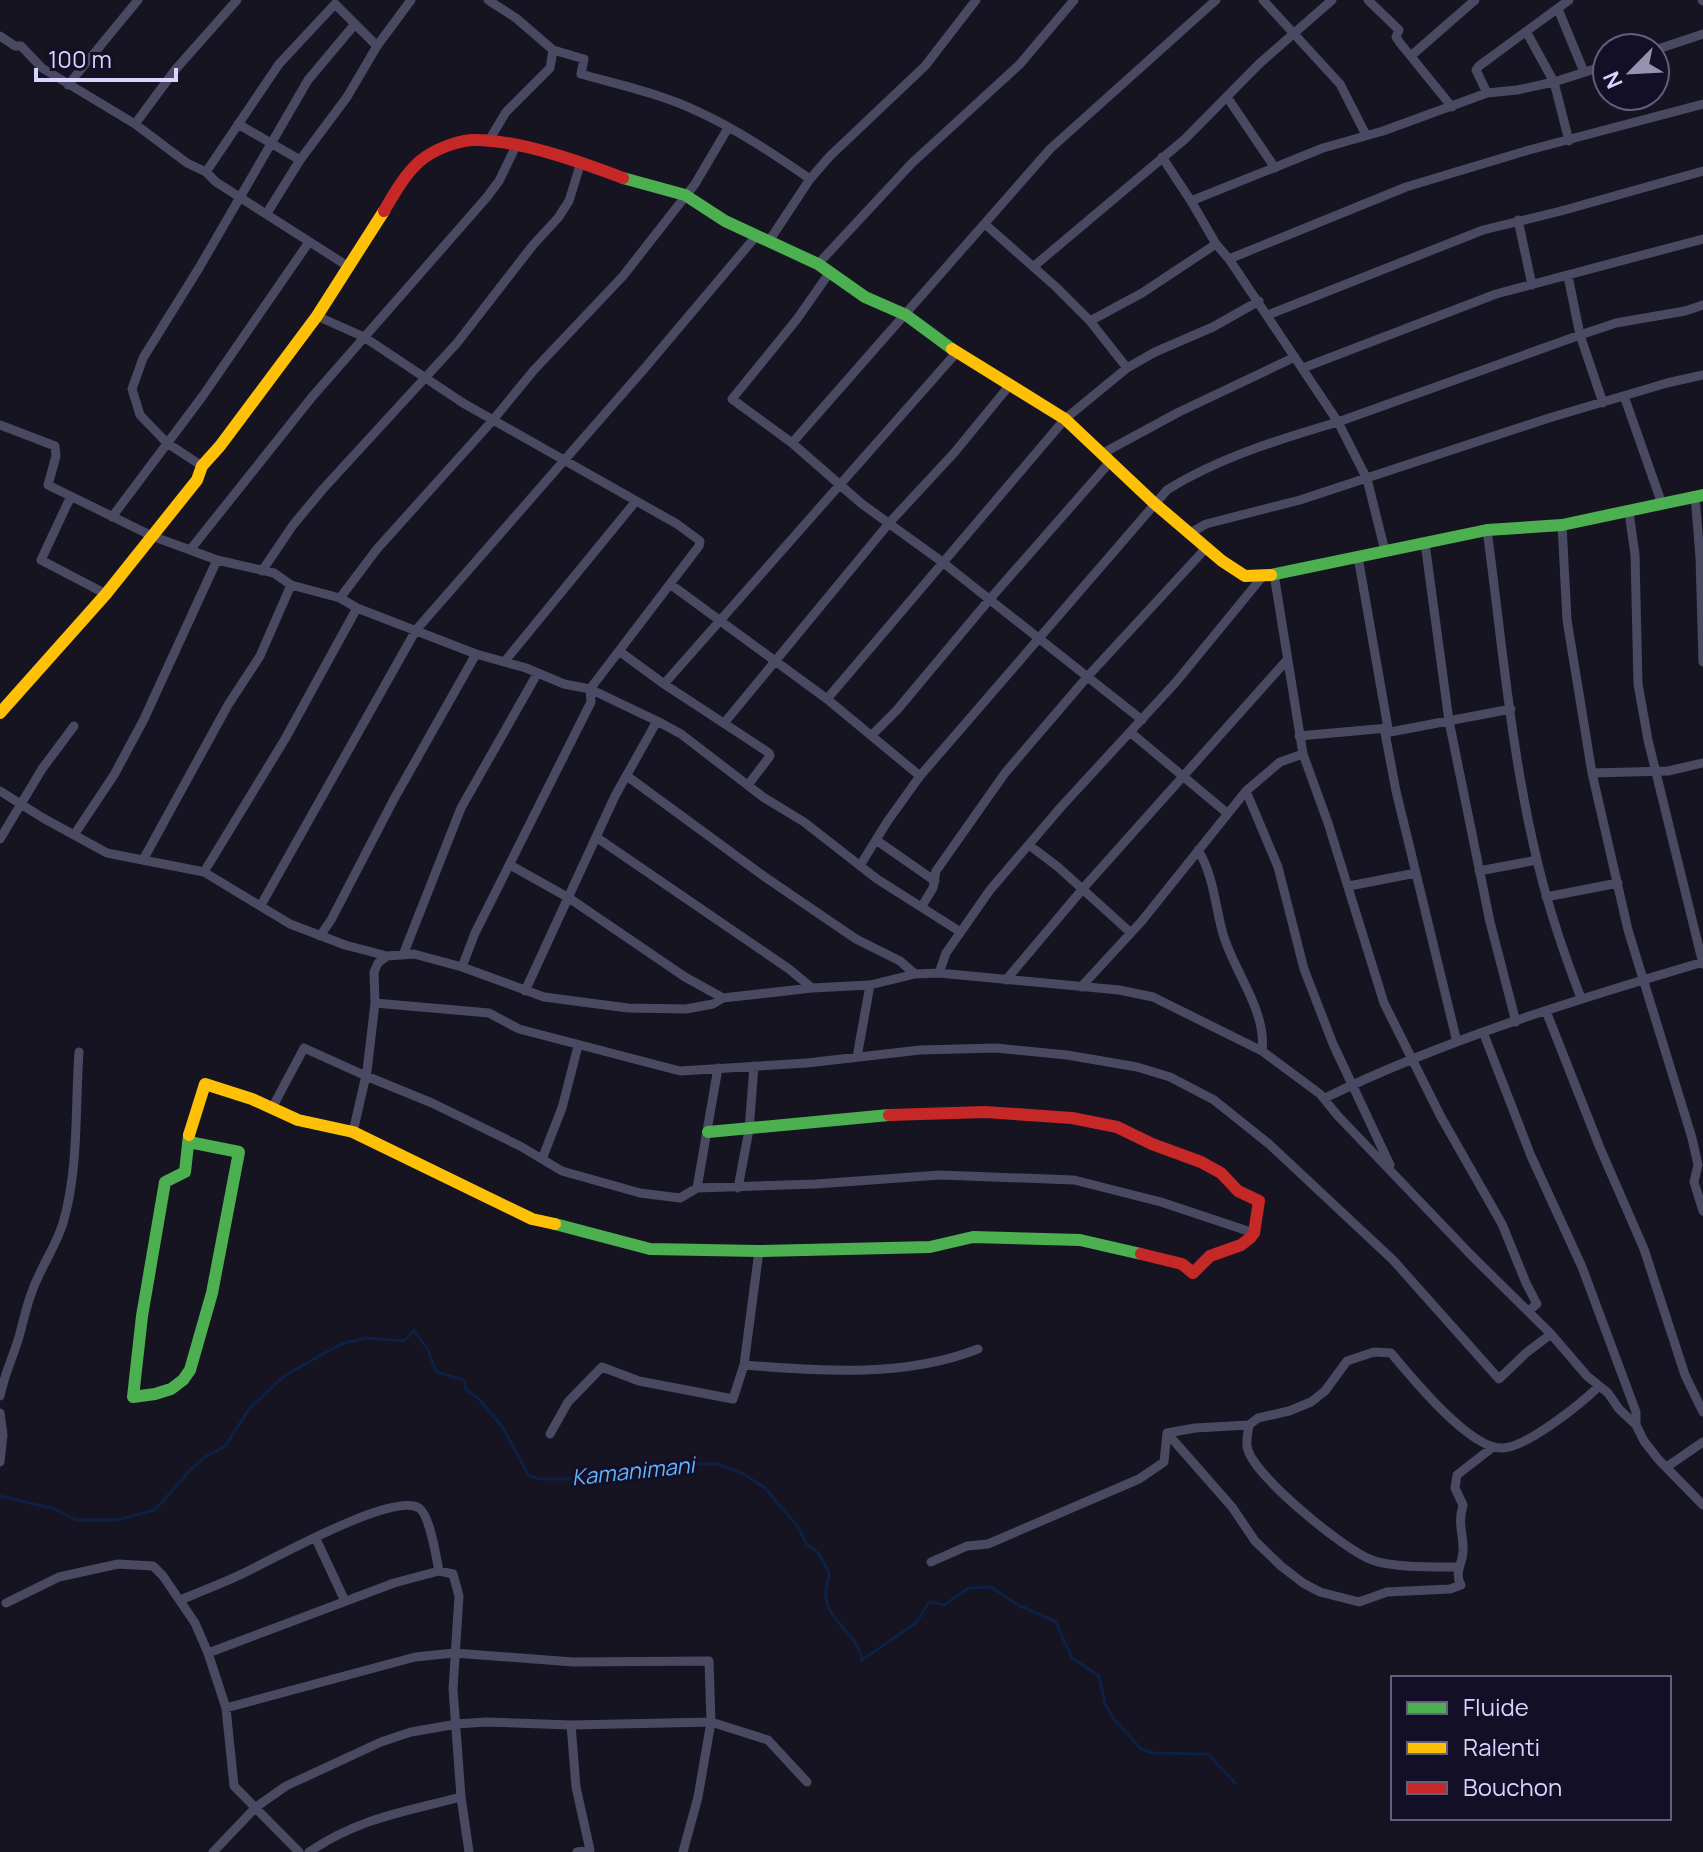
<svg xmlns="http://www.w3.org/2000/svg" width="1703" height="1852" font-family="Manrope,sans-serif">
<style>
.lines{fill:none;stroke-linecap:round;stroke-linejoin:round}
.stream{stroke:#0d2144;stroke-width:3}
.street{stroke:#4a4962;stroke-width:9}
.fast{stroke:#4caf50;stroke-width:12}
.slow{stroke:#ffc107;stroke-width:12}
.jam{stroke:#c62828;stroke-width:12}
.labels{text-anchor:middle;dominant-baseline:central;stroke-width:6;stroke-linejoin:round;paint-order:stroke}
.water-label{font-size:22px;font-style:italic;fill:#62b6ff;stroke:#130f26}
</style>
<rect width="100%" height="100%" fill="#161421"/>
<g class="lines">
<path class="stream" d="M0 1496 55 1509 76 1520H117L155 1510 190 1470 205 1457 225 1446 250 1408 284 1376 341 1344 366 1338 404 1341 414 1330 428 1350 436 1372 464 1380 466 1390 479 1399 503 1428 529 1476 541 1479H568L662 1464H718L742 1473 765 1488 798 1527 806 1543 819 1554 829 1572C829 1579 824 1591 826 1598 829 1622 857 1633 862 1660L916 1623 929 1602 944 1605 969 1588 991 1587 1020 1606 1055 1621 1072 1658 1099 1676 1105 1704 1113 1718 1141 1749 1153 1753 1208 1754 1235 1783"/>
<path class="street" d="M488 0 516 18 553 50 584 59 581 74C620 85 662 94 699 112 738 130 775 155 810 179
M1263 0 1340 84 1366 135
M1368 0 1399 30 1396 37 1400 43 1452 107
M1702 0 1703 1
M1558 9 1584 72
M1527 33 1554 82 1569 141
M0 36 15 46H21L42 68 135 124 187 163 206 172 216 182 349 267
M1655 50 1703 34
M1412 55 1475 0
M68 85 138 0
M1487 93 1476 70 1479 66 1569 0
M1227 97 1275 168
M135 124 175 70 237 0
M238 124 300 160
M488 142 506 112 550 68 553 50
M1162 157 1191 201 1216 244 1229 259 1338 422 1367 479 1385 551
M206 172 279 64 335 4 377 46
M1191 201 1323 148 1383 131 1487 93 1517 90 1554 82 1607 65
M267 213 300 160 347 97 377 46 411 0
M1518 220 1532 285
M986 225 1056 287 1090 321 1127 368
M769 241 810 179 830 156 925 66 976 0
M1229 259 1406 187 1529 150 1703 104
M818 264 912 163 1020 64 1074 0
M1033 267 1185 139 1259 64 1332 0
M830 272 797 319 732 399 792 443 862 504 941 561 1142 720
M1568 276 1580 335 1603 403
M1268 315 1483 230 1561 211 1703 171
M317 316 364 337 463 403 677 524 700 541 699 546 590 689 591 702 475 933 462 967
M1090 321 1142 293 1216 244
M1303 368 1496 294 1703 239
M1624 396 1662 504
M0 425 55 446 56 456 48 485 152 536 190 550 217 560 274 573 291 585 340 598 357 608 476 654 526 668 564 684 590 689 657 721 681 734 763 797 804 822 877 879 959 931
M792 443 1050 149 1216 0
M202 466 167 443 140 415 132 389 143 358 199 268 308 80 355 24
M71 496 41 560 106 594
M1695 496 1700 557 1703 662
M1629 512 1635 555 1638 684 1648 740 1703 964
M112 517 202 397 309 242
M1562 525 1567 620 1592 773 1628 930 1692 1138 1698 1165 1694 1182 1703 1211
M1487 530C1502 641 1511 755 1538 864 1549 910 1564 954 1581 998
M1190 533 1206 524 1300 500 1549 418 1667 383 1703 375
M1425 543 1449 721 1490 922 1516 1022
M190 550 312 397 487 197 499 181 516 146
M1358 557 1388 728 1385 733 1396 791 1457 1042
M262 571 293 525 323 489 457 343 533 245 558 218 569 201 581 162
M1274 574 1303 754 1328 823 1384 1003 1441 1117 1502 1224 1526 1283 1537 1304 1528 1311
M670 584 827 699 920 776
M340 598 377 549 493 420 534 370 623 276 695 184 728 128
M619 651 664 684 769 753 770 756 748 785
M505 661 636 501
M664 684 957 352
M827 699 1065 419 1127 368 1155 352 1213 327 1259 301
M725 722 890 522 954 453 1009 386
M1130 732 1227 813
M1385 733 1511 709
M872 735 897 710 989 600 1110 462 1105 452 1179 412 1295 357
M1299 736 1388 728
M1592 773 1668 771 1703 763
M627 776 765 877 856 939 900 961 915 974
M0 791 43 818 107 853 204 872 290 924 345 945 387 956 414 954 462 967 544 997 628 1008 686 1009 713 1004 723 998 812 988 870 985 915 974 939 973 1119 990 1153 997 1262 1051 1320 1094 1338 1116 1471 1255 1551 1334 1587 1376 1608 1393 1619 1409 1636 1425 1644 1441 1658 1459 1703 1505
M1246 791 1278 867 1304 969 1333 1044 1390 1165
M74 835 114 775 144 719 217 560
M596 837 789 969 812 988
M0 839 42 769 74 726
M876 840 935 881
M1029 845 1058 867 1131 933
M1198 850C1214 876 1215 906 1223 934 1234 972 1267 1011 1262 1051
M143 860 228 705 260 656 291 585
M861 864 887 822 920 776 1167 490C1218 458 1280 439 1338 422L1580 335 1616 323 1685 311 1703 305
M510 865 569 898 685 977 723 998
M1479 871 1537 860
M204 872 285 739 357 608
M1349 886 1416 873
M1546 897 1618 883
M261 905 416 630 644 369 757 235
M922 906 933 888 936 871 1005 773 1088 676 1207 547
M320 936 331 920 394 799 476 654
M403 955 461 808 537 674
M939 973 946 953 990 890 1061 807 1176 682 1263 576
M1006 980 1086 885 1287 660
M1081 987 1141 922 1246 791 1280 762 1303 754
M525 991 615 796 657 721
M375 1003 489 1013 519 1029 680 1071 807 1063 920 1050 996 1048 1067 1055 1137 1067 1170 1077 1214 1100 1269 1144 1393 1260 1499 1379 1526 1353 1551 1334
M1546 1011 1600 1148 1644 1249 1685 1375 1703 1412
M1483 1032 1531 1156 1582 1267 1636 1412V1425
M857 1057 870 985
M1325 1098C1446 1039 1575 1000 1703 962
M272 1108 304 1048 366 1076 432 1103 520 1146 562 1171 640 1193 680 1198 697 1188 816 1184 940 1175 1074 1180 1161 1202 1254 1233
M353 1132 367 1071 375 1003 374 972 378 963 387 956
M542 1159 562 1108 578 1046
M697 1188 718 1068
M738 1188 749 1130 754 1066
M744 1365C821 1371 904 1378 978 1349
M0 1396C4 1375 13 1357 19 1337 25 1315 29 1294 40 1273 48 1256 57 1242 63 1223 79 1169 75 1108 79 1052
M0 1413 3 1435 0 1462
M1249 1425C1248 1432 1245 1443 1248 1450 1256 1477 1344 1550 1372 1560 1393 1568 1435 1567 1459 1567
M1167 1433 1232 1507 1255 1541 1281 1566 1303 1583 1320 1592 1359 1602 1387 1592 1450 1589 1461 1585C1454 1573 1462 1565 1463 1552 1464 1532 1457 1527 1463 1505L1455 1488 1457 1475 1493 1447
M1167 1433 1195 1428 1249 1425 1258 1418 1289 1411 1311 1402 1325 1391 1347 1361 1374 1352 1391 1353C1411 1377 1469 1448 1501 1448 1525 1449 1582 1403 1599 1386
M550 1434 568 1402 602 1367 639 1381 733 1399 744 1365 759 1251
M1668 1466 1703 1442
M316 1539 345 1601
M931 1562 967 1546 988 1544 1139 1479 1164 1462 1167 1433
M180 1600C202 1591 226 1582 248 1571 277 1557 393 1492 419 1508 430 1515 436 1557 439 1571
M6 1603 59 1577 118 1564 153 1566 163 1576 195 1623 208 1653 226 1708 234 1786 299 1852
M208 1653 394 1583 439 1571 453 1574 459 1596 453 1689 461 1797 469 1852
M226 1708 415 1657 454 1653 573 1662 709 1661 711 1722 698 1797 683 1852
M571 1725 576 1787 590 1850 577 1852
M213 1852 256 1807 286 1786 381 1742 411 1732 457 1724 486 1722 571 1725 711 1722 768 1740 807 1782
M309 1852C359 1818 404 1812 461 1797"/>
<path class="fast" d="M623 178 685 195 725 221 818 264 865 297 906 315 952 349
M1271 575 1487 530 1562 525 1703 495
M708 1132 889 1115
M189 1142 239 1152 212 1293 190 1370 183 1380 171 1389 155 1394 133 1397 142 1316 165 1182 185 1172 189 1135
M555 1224 650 1249 759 1251 930 1247 973 1237 1080 1240 1141 1254"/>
<path class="slow" d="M952 349 1065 419 1154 503 1222 561 1245 576 1271 575
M0 713 106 594 197 480 202 466 220 446 317 316 384 211
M189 1135 205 1084 252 1099 298 1120 353 1132 532 1219 555 1224"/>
<path class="jam" d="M384 211C394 194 405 174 420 161 433 150 456 141 472 140 517 139 581 162 623 178
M889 1115 985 1112 1072 1118 1117 1127 1152 1144 1201 1162 1221 1173 1238 1191 1259 1201 1254 1233 1250 1238 1241 1245 1210 1256 1193 1273 1182 1264 1141 1254"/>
</g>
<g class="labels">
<g class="water-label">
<text transform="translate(633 1471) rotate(-6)">Kamanimani</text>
</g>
</g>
<rect x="1391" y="1676" width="280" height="144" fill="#130f26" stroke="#625e7d" stroke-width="2"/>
<rect x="1407" y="1702" width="40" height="12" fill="#4caf50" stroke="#625e7d" stroke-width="2"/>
<text x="1463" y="1716" font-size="24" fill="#d9d4ff">Fluide</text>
<rect x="1407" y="1742" width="40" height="12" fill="#ffc107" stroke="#625e7d" stroke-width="2"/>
<text x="1463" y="1756" font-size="24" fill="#d9d4ff">Ralenti</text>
<rect x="1407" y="1782" width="40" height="12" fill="#c62828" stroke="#625e7d" stroke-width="2"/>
<text x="1463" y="1796" font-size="24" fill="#d9d4ff">Bouchon</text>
<g transform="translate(1631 72) rotate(246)"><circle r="38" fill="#130f26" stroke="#625e7d" stroke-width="2"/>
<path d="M0-6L14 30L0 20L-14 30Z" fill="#9591b1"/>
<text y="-12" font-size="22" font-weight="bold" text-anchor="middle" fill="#d9d4ff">N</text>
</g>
<path d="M36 68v12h140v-12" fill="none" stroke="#d9d4ff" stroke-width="4"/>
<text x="48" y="68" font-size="24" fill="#d9d4ff" stroke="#130f26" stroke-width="6" paint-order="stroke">100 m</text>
</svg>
